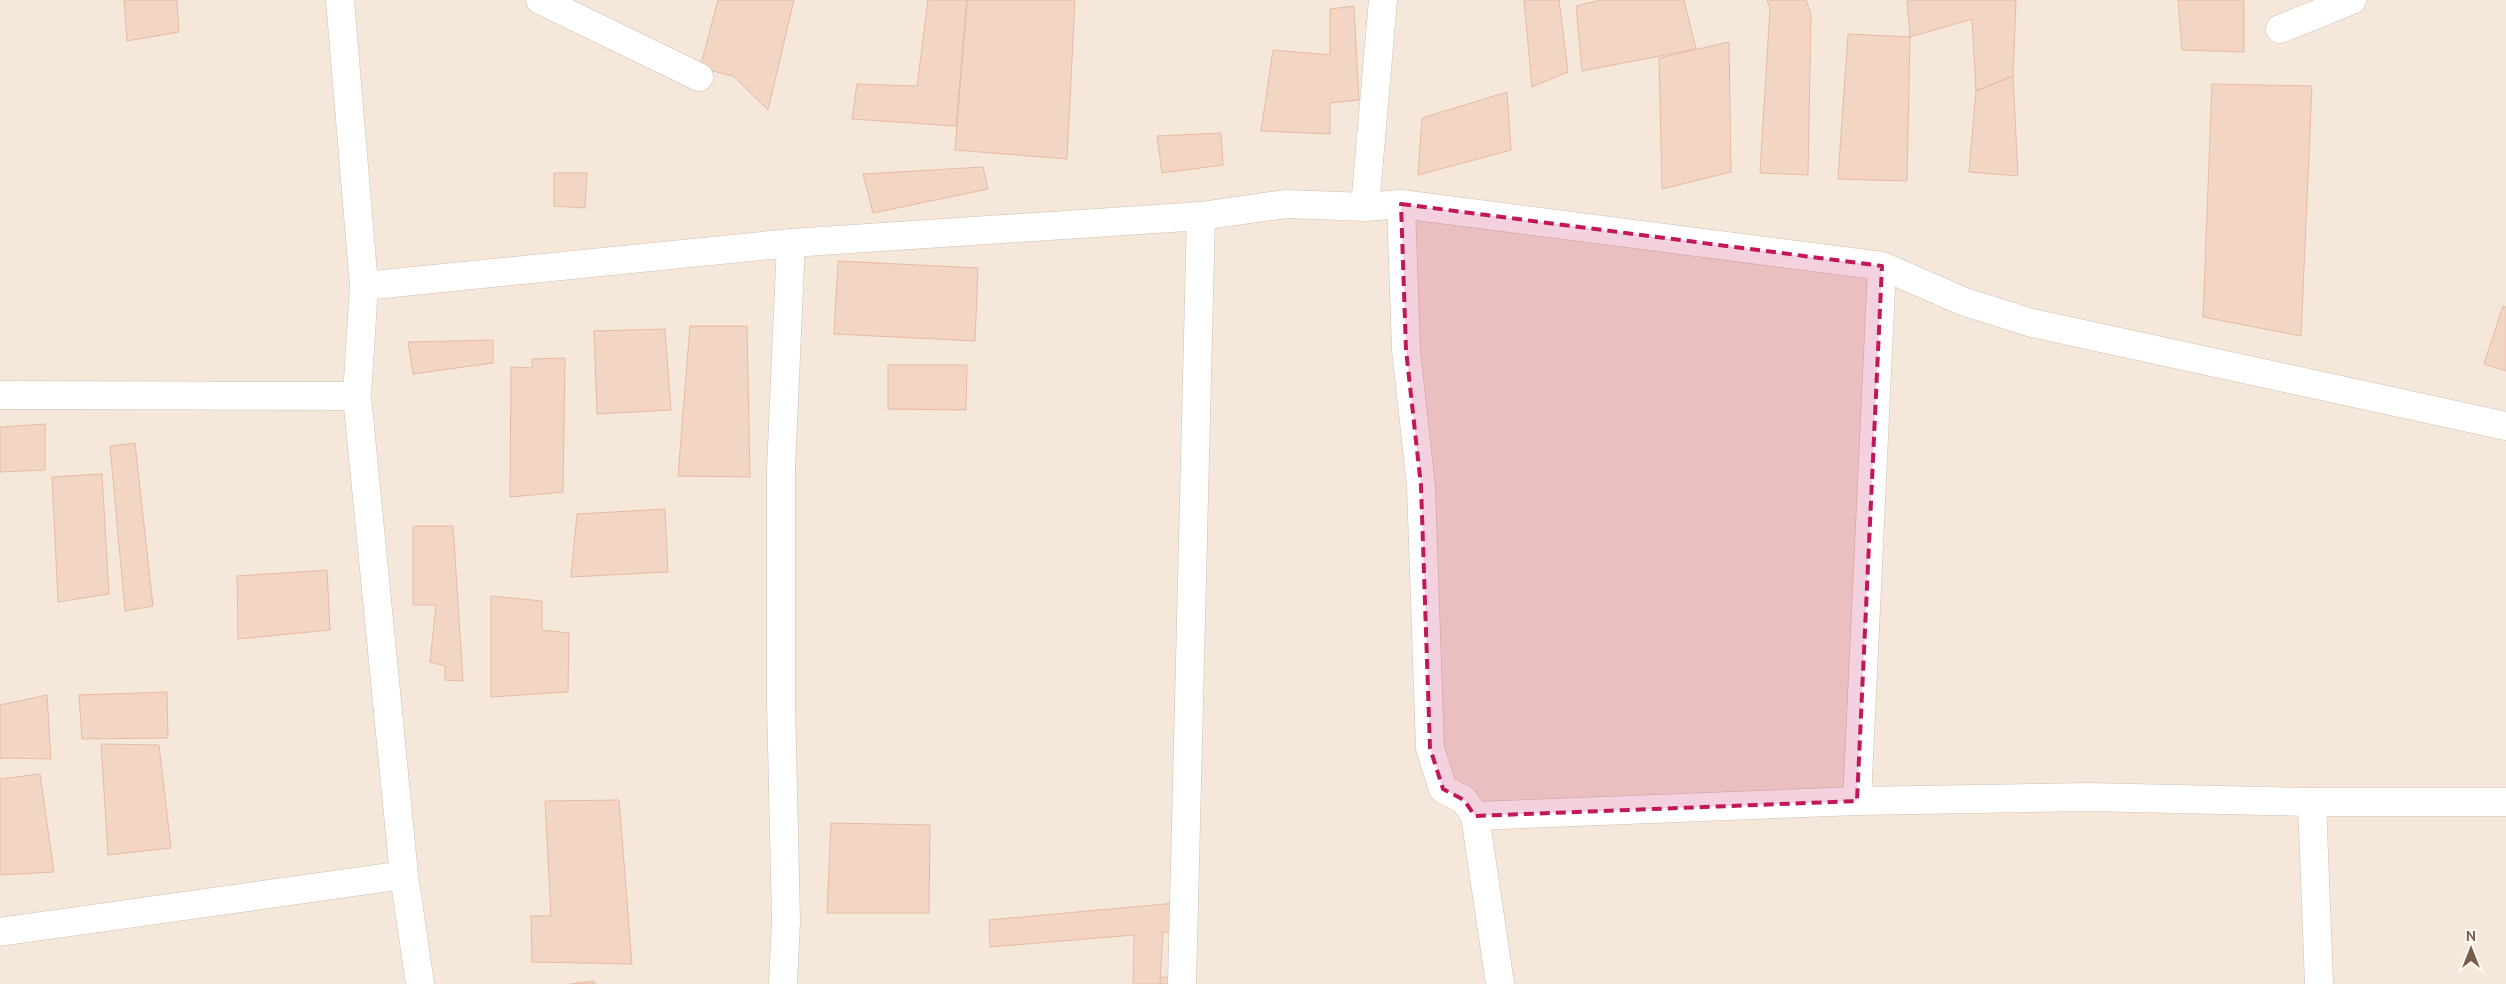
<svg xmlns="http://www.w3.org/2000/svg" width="2506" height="984" font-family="Ubuntu,sans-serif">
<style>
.residential{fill:#f5e8da}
.building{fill:#f3d5c3;stroke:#e6bba3}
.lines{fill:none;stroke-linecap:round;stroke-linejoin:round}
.street-casing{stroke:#d1beb0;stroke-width:29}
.street{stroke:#fff;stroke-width:28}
.marked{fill:#c2185b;fill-opacity:0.2;stroke:#c2185b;stroke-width:4;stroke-dasharray:10 6;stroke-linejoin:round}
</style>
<rect width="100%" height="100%" fill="#fdf6ec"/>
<path class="residential" d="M0 0H2506V984H0Z"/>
<path class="building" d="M124 0H177L179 32 127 41Z
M718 0H794L768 110 733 76 700 68Z
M928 0H967L956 126 852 119 857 84 917 86Z
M967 0H1075L1067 159 955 150Z
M1524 0H1559L1568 72 1532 87Z
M1601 0H1684L1696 49 1582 71 1576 6Z
M1767 0H1806L1811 14 1808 175 1760 173 1770 8Z
M1911 0H2016L2013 76 1976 91 1972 19 1910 37 1907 1Z
M2178 0H2244V52L2182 50Z
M1354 6 1359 100 1330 103V134L1261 131 1273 50 1330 55V9Z
M1848 34 1910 37 1907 181 1838 179Z
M1729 42 1731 172 1662 189 1659 58Z
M2013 76 2018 176 1969 172 1976 91Z
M2212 84 2312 86 2301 336 2203 317Z
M1507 92 1511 150 1418 175 1422 118Z
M1221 133 1223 165 1162 173 1157 136Z
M983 167 988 189 873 213 863 174Z
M554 173H587L585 208 554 206Z
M838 261 978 268 975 341 834 334Z
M2503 306 2506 307V371L2484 364Z
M690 326H747L750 477 678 476Z
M665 329 671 410 597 414 594 331Z
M493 340V363L413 374 408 342Z
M565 358 563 492 510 497 511 367 532 368V359Z
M888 365H967L966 410 888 409Z
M45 424V470L0 472V427Z
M135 443 153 606 125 611 110 446Z
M102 474 109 594 58 602 52 477Z
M665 509 668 572 571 577 577 514Z
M413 526H453L463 681 445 680V666L430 662 436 605H413Z
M327 570 330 630 238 639 237 576Z
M491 596 542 601V630L569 633 568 692 491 697Z
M167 692 168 738 82 739 79 695Z
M47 695 51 759 0 758V705Z
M101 744 159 745 171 848 108 855Z
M40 774 54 872 0 875V779Z
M619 800 632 964 532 962 531 916H551L545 801Z
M831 823 930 825 929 913H827Z
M1176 903 1175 932H1163L1160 984H1133L1134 935 990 947 989 920Z
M1161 977H1181L1180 984H1160Z
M594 981 595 984H570Z"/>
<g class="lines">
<g class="street-casing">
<path id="street" d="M340 0 364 286 357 396 404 875 420 984
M540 0 699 77
M2280 29 2352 0
M1401 204 1406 350 1421 486 1430 748 1443 789 1464 800 1475 816 1500 984
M1365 207 1383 0
M364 286 791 243 1201 216 1286 204 1365 207 1401 204 1882 266 1965 302 2032 323 2506 426
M0 395 357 396
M1857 801 1882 266
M2312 802 2319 984
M1475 816 1857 801 2088 797 2312 802H2506
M0 932 404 875
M783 984 786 921 781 702V469L791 243
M1182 984 1201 216"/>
</g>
<use href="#street" class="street"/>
</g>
<path class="marked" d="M1401 204 1882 266 1857 801 1475 816 1464 800 1443 789 1430 748 1421 486 1406 350Z"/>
<g transform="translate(2471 949)" stroke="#fffaf3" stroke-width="4" paint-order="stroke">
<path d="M0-4L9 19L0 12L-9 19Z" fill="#7a5c4d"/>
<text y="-8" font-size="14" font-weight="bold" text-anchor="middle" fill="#7a5c4d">N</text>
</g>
</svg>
